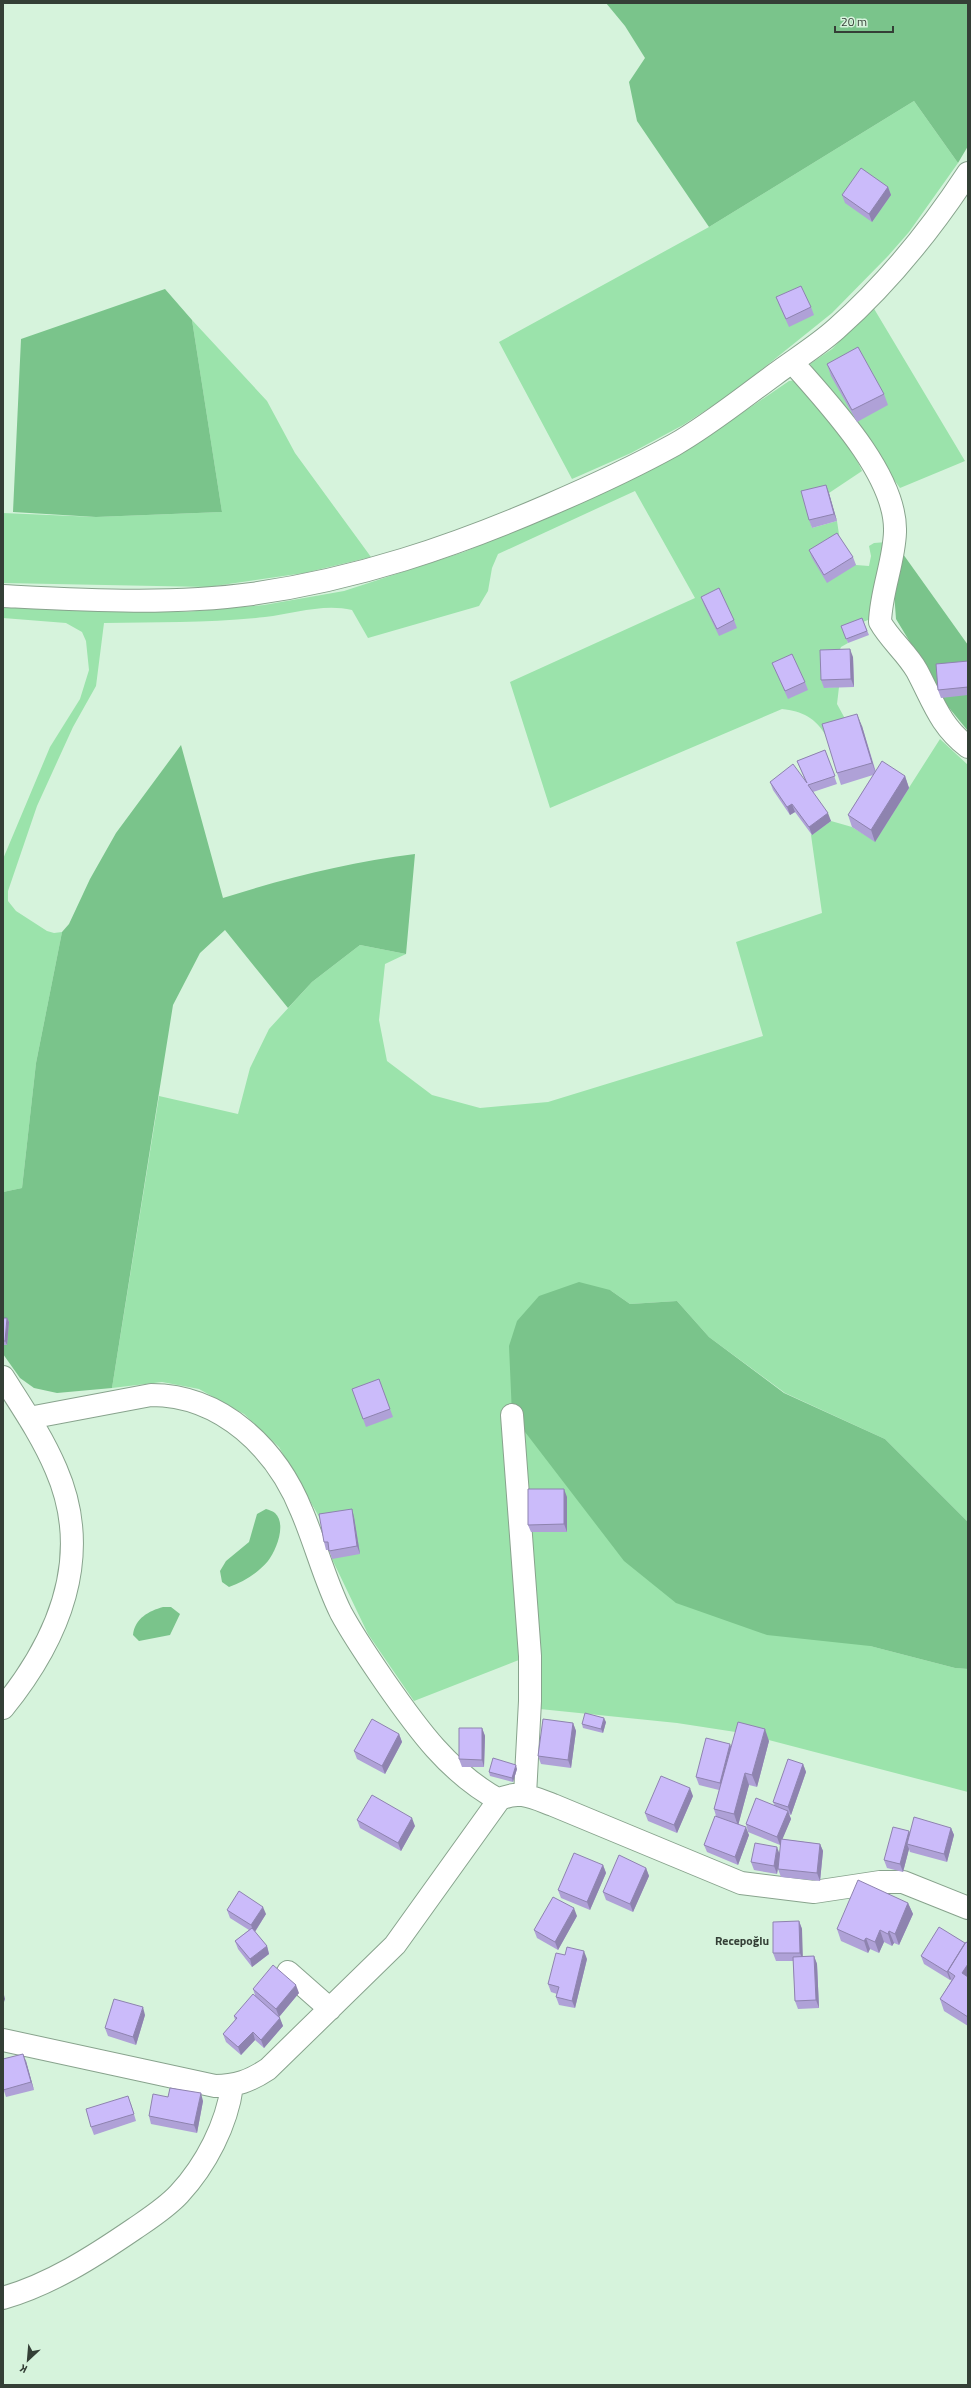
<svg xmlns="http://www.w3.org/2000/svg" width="971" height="2388" font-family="'Titillium Web',sans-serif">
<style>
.green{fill:#9be3ab}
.forest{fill:#7ac48b}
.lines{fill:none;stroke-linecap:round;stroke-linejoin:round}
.minor-casing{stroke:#88a38d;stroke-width:24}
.minor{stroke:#fff;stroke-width:22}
.wall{fill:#afa1d7}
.shaded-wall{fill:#8e83af}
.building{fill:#cbbbfa;stroke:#8e83af}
.labels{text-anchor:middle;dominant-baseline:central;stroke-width:4;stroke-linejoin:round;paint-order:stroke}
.neighbourhood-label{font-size:12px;font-weight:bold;fill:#343f36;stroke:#d6f3dc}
</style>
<rect width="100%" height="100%" fill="#d6f3dc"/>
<path class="green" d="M914 101 958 163 909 232 888 256 832 313 731 394 683 425 631 453 572 479 499 342 709 227Z
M873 307 965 461 900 488 810 364 832 349Z
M192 320 267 401 295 453 371 557 304 573 208 587 3 583V513L96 517 222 512Z
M796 380 845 435 862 471 829 493 804 499 812 528 837 521 840 541 856 565 869 566 871 556 869 546 874 543 887 542 873 618 843 630 848 643 841 647 824 688 839 687 837 704 849 726 826 736C816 718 802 711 782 709L550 808 510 682 695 598 635 491 498 554 492 568 488 591 479 606 368 638 352 610C323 603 293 614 265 617 211 623 158 622 104 623L96 686 73 727 37 806 8 891V901L16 911 47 931 54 933 62 932 36 1063 22 1188 3 1192V859L50 747 80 699 89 670 86 641 82 632 66 623 3 618V605L106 611 185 612 264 605 344 591 464 552 625 483 698 443 789 381Z
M940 739 968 765V1522L885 1439 785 1393 709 1337 677 1301 630 1304 610 1290 870 1646 955 1668 968 1669V1792L742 1733 677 1723 530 1708 529 1656 414 1701 368 1634 332 1559 331 1550H326L322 1522 279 1447 244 1414 199 1389 162 1382 112 1388 159 1096 238 1114 250 1068 269 1029 312 982 360 945 406 954 385 964 379 1020 387 1061 432 1095 480 1108 548 1102 763 1036 736 942 822 913 811 835 831 821 852 827 875 841Z"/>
<path class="forest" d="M606 3H968V146L958 163 914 101 709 227 637 121 629 82 645 58 625 26Z
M165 289 192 320 222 512 96 517 13 512 21 339Z
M903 554 968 645V731L941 698 939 690 896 619 894 592Z
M181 745 223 898C286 878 350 862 415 854L406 954 360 945 312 982 288 1008 225 930 200 953 173 1005 112 1388 57 1393 34 1388 20 1378 3 1354V1192L22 1188 36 1063 62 932 69 924 90 879 116 833Z
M579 1282 610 1290 630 1304 677 1301 709 1337 784 1393 885 1439 968 1522V1669L955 1668 870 1646 767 1635 676 1603 624 1561 512 1415 509 1346 517 1321 539 1296Z
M266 1509C269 1510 273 1511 275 1513 287 1524 276 1551 268 1561 258 1573 243 1582 229 1587L222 1582 220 1571 226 1561 249 1542 257 1514Z
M163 1607H171L180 1614 170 1635 139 1641 133 1635C135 1618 149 1611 163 1607Z"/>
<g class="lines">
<g class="minor-casing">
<path id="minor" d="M792 362C828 403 897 475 895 532 894 562 881 591 880 622 890 640 907 653 917 671 933 701 940 726 968 747
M3 596C85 600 170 605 252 594 357 579 452 547 549 505 591 487 634 467 674 445 709 425 741 399 774 375 794 360 817 346 836 329 888 283 930 231 968 173
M3 1377C22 1407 42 1436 56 1469 94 1556 59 1639 3 1708
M512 1415 530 1656V1701L525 1795
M29 1418 151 1395C222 1395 277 1449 302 1512 316 1545 325 1581 341 1613 354 1637 370 1660 385 1682 417 1728 449 1773 499 1800
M288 1972 330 2009
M3 2040 215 2086C236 2086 250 2081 268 2069L395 1945 499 1800C518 1789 534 1798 553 1805L741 1883 814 1892 880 1882H903L968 1908
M3 2298C51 2284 93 2257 134 2229 150 2218 166 2208 179 2194 206 2165 227 2124 232 2086"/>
</g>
<use href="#minor" class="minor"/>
</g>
<path class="wall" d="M888 187 891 195 872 222 845 203 842 195Z
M776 297 811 307 814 315 789 327 779 305Z
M827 364 884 394 888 405 857 422 831 376Z
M826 485 829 493 837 521 812 528 809 520Z
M809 550 853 557 856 565 827 583 812 558Z
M701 597 734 620 737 628 719 636 704 605Z
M862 618 869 635 848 643 841 626Z
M853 657 854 687 824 688 821 680Z
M968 661V695L941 698 938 690Z
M772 663 805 682 808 690 788 699Z
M862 726 876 772 905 776 909 788 875 842 852 827 848 815 873 775 841 785 837 773Z
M825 750 837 784 813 792 831 821 812 835 795 812 790 815 773 790 770 782 805 780 797 761Z
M3 1318H7L9 1322 7 1345H3Z
M379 1379 393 1417 366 1427 352 1389Z
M567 1497V1532H531L528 1525Z
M354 1517 360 1554 332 1559 329 1550H326L324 1542Z
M606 1722 603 1733 583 1728 582 1724Z
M573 1723 576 1731 571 1768 541 1764 538 1756Z
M482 1728 485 1736 484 1767H462L459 1759Z
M399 1734 402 1742 385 1774 357 1759 354 1751Z
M769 1741 757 1787 749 1785 738 1825 749 1835 738 1865 707 1852 704 1845 716 1816 714 1809 719 1790 699 1785 696 1777 731 1746Z
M803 1764 806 1772 791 1815 789 1814 791 1819 782 1839 820 1844 823 1851 820 1881 781 1877 778 1869 779 1861 777 1874 754 1870 751 1862 780 1854 781 1843 780 1845 748 1832 746 1824 775 1806 773 1802Z
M517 1769 513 1782 490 1776 489 1772Z
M693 1796 677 1833 648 1821 645 1813Z
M357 1820 415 1826 401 1851 360 1828Z
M951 1828 954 1835 947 1862 910 1852 909 1849 903 1872 887 1868 884 1860 909 1831 910 1834Z
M603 1865 606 1873 590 1910 561 1898 558 1890Z
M646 1868 649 1876 633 1912 606 1900 603 1892Z
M908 1903 913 1914 899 1945 894 1943 892 1946 884 1942 879 1953 870 1949 868 1953 841 1941 837 1929Z
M227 1910 266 1914 255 1932 267 1946 269 1954 252 1967 238 1949 235 1941 249 1930 230 1918Z
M577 1916 558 1950 537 1938 534 1930Z
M799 1921 802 1929V1956H814L817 1964 819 2008 798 2009 795 2001 793 1961H776L773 1953Z
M965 1943H968V2026L944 2011 940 1999 951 1981V1979L950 1980 924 1964 921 1956Z
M587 1959 575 2008 559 2005 556 1997 557 1994 551 1992 548 1984Z
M253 1989 299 1993 279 2017 283 2026 264 2048 255 2040 241 2055 226 2042 223 2034 235 2020 234 2016 255 1995Z
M145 2015 136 2045 108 2036 105 2028Z
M26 2061 34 2090 6 2097 3 2088Z
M168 2097 203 2101 197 2133 151 2124 149 2116Z
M131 2104 136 2121 94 2135 91 2127Z"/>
<path class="shaded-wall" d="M888 187 891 195 872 222 869 214Z
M826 485 829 493 837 521 834 514Z
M850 649 853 657 854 687 851 679Z
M857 714 862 726 876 774 872 763Z
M905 776 909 788 875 842 871 830Z
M792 804 795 812 790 815 787 807Z
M828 813 831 821 812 835 809 827Z
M7 1318 9 1322 7 1345 5 1341Z
M564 1489 567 1497V1532L564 1524Z
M352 1509 354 1517 360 1554 357 1546Z
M604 1718 606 1722 603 1733 601 1729Z
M573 1723 576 1731 571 1768 568 1760Z
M482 1728 485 1736 484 1767 482 1760Z
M765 1729 769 1741 757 1787 752 1775Z
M399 1734 402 1742 385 1774 382 1766Z
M730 1744 733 1752 723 1791 720 1783Z
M803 1764 806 1772 791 1815 788 1807Z
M516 1765 517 1769 513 1782 512 1778Z
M745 1773 749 1785 738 1826 734 1814Z
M690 1788 693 1796 677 1833 674 1825Z
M788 1811 791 1819 780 1845 777 1837Z
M412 1818 415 1826 401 1851 398 1843Z
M746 1827 749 1835 738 1865 735 1857Z
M951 1828 954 1835 947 1862 944 1854Z
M909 1831 912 1839 907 1844 909 1849 903 1872 900 1864Z
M820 1844 823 1851 820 1881 817 1873Z
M777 1847 780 1855 777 1874 774 1866Z
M603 1865 606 1873 590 1910 587 1902Z
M646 1868 649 1876 633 1912 630 1904Z
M908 1903 913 1914 899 1945 895 1934Z
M263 1907 266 1914 254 1933 251 1925Z
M574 1908 577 1916 558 1950 555 1942Z
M799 1921 802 1929 803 1961 800 1953Z
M880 1930 884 1942 879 1953 875 1942Z
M889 1931 894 1943 892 1946 888 1934Z
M866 1938 870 1949 868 1953 864 1941Z
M267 1946 269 1954 252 1967 250 1959Z
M584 1951 587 1959 575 2008 572 2001Z
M814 1956 817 1964 819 2008 816 2000Z
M968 1964V1983L962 1973Z
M948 1971 951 1979 950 1980 947 1972Z
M296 1985 299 1993 279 2017 276 2009Z
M4 1995 5 1999 3 2005V1997Z
M143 2007 145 2015 136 2045 133 2037Z
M280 2018 283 2026 264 2048 261 2040Z
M253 2032 255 2040 241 2055 238 2047Z
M23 2054 26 2061 34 2090 31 2082Z
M201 2093 203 2101 197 2133 194 2125Z"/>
<path class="building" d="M861 168 888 187 869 214 842 195Z
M801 286 811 307 786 319 776 297Z
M858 347 884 394 852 410 827 364Z
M826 485 834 514 809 520 801 491Z
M837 533 853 557 824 575 809 550Z
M719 588 734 620 717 629 701 597Z
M862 618 867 631 846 639 841 626Z
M850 649 851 679 821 680 820 650Z
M792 654 805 682 785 691 772 663Z
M968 661V687L938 690 936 664Z
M857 714 872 763 837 773 822 724Z
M825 750 835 776 808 785 828 813 809 827 792 804 787 807 770 782 793 764 807 783 797 761Z
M882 761 905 776 871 830 848 815Z
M3 1318H7L5 1341H3Z
M379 1379 390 1409 363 1419 352 1389Z
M528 1489H564V1524L528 1525Z
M352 1509 357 1546 329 1551 328 1542H324L319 1514Z
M585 1713 604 1718 601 1729 582 1724Z
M372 1719 399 1734 382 1766 354 1751Z
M543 1719 573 1723 568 1760 538 1756Z
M738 1722 765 1729 752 1775 745 1773 734 1814 714 1809Z
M459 1728H482V1760L459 1759Z
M706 1738 730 1744 720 1783 696 1777Z
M493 1758 516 1765 512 1778 489 1772Z
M788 1759 803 1764 788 1807 773 1802Z
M661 1776 690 1788 674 1825 645 1813Z
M372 1795 412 1818 398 1843 357 1820Z
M756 1798 788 1811 777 1837 746 1824Z
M715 1816 746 1827 735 1857 704 1845Z
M914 1817 951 1828 944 1854 907 1844Z
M893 1827 909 1831 900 1864 884 1860Z
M781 1839 820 1844 817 1873 778 1869Z
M755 1843 777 1847 774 1866 751 1862Z
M574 1853 603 1865 587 1902 558 1890Z
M619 1855 646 1868 630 1904 603 1892Z
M858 1880 908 1903 895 1934 889 1931 888 1934 880 1930 875 1942 866 1938 864 1941 837 1929Z
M239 1891 263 1907 251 1925 227 1910Z
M553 1897 574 1908 555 1942 534 1930Z
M799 1921 800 1953H773V1922Z
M939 1927 965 1943 947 1972 921 1956Z
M252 1928 267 1946 250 1959 235 1941Z
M966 1942 968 1943V1964L962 1973 968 1977V2017L940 1999 955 1976 948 1971Z
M567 1947 584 1951 572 2001 556 1997 559 1987 548 1984 556 1953 565 1955Z
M814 1956 816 2000 795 2001 793 1957Z
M273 1965 296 1985 276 2009 253 1989Z
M253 1994 280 2018 261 2040 253 2032 238 2047 223 2034 237 2018 234 2016Z
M114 1999 143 2007 133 2037 105 2028Z
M23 2054 31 2082 3 2090V2059Z
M170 2088 201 2093 194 2125 149 2116 153 2094 168 2097Z
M128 2096 134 2114 91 2127 86 2109Z"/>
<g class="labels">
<g class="neighbourhood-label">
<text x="742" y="1940">Recepoğlu</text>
</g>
</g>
<rect width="971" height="2388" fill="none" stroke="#343f36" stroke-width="8"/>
<g transform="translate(28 2360) rotate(206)" stroke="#d6f3dc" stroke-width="3" paint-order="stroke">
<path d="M0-3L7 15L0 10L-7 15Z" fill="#343f36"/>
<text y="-6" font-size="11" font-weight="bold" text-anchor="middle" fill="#343f36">K</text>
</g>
<path d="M835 26v6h58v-6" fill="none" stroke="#343f36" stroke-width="2"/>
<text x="841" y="26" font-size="12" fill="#343f36" stroke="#d6f3dc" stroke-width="3" paint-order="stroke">20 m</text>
</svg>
